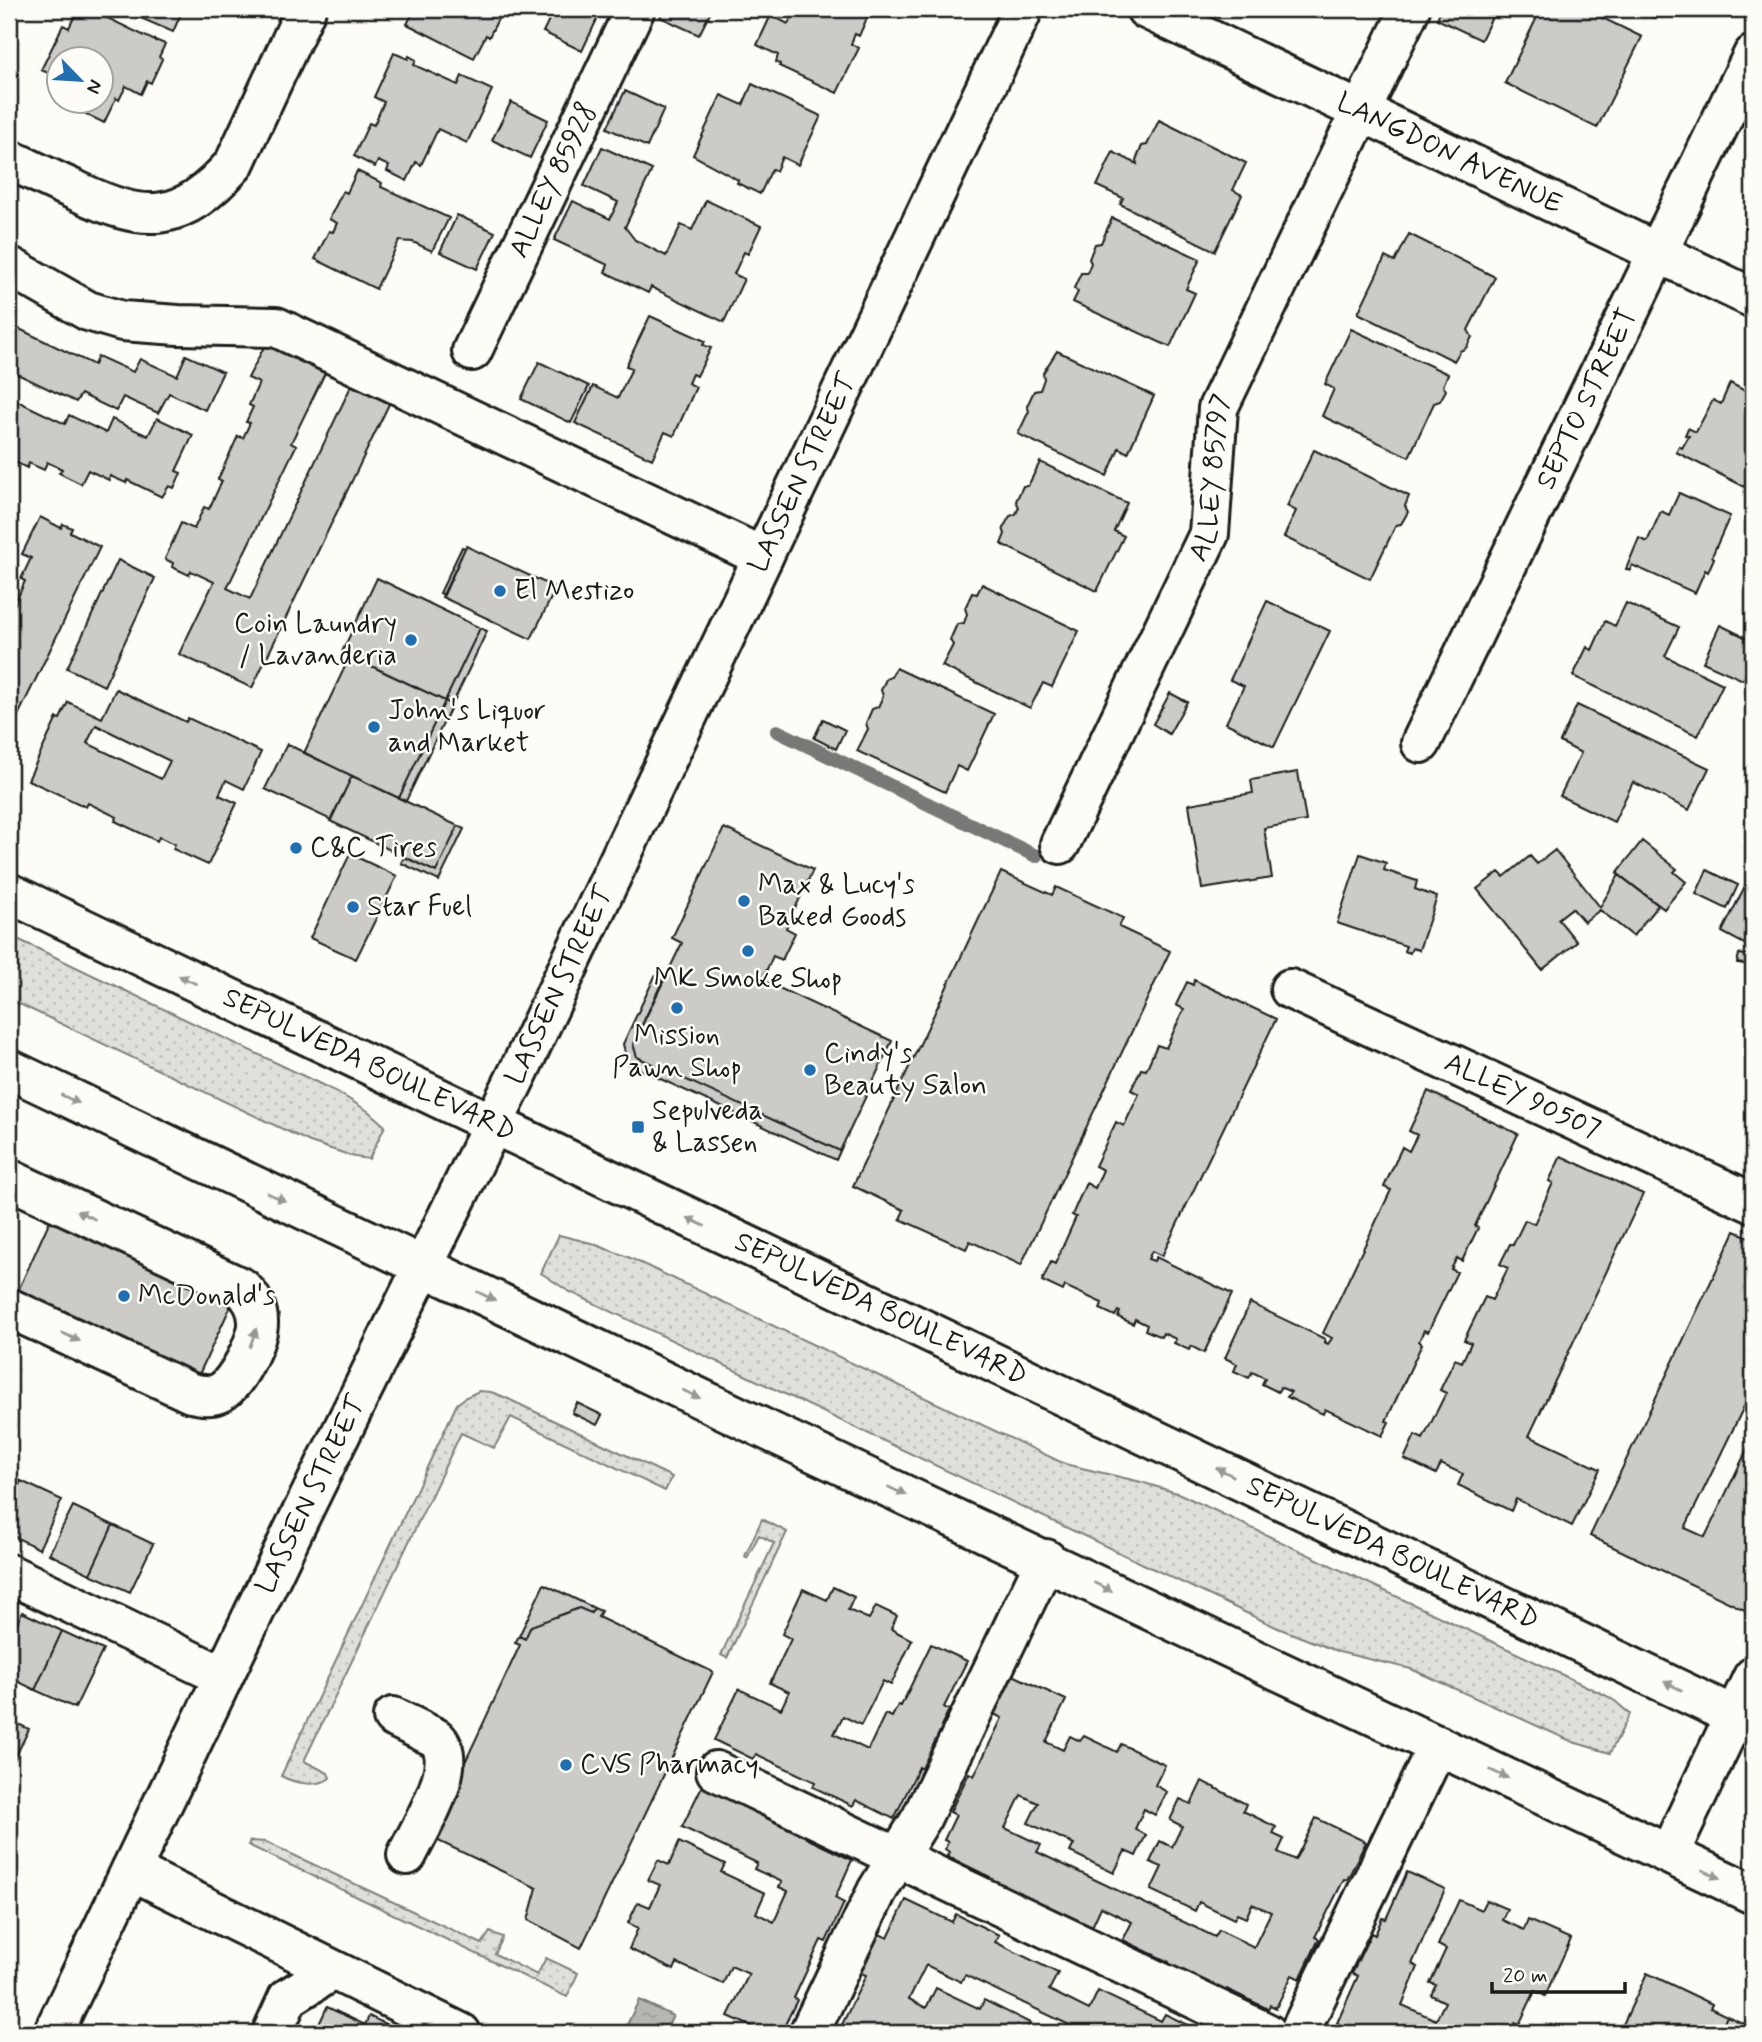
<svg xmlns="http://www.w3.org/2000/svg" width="1762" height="2042" font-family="Mynerve,sans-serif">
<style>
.park{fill:url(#park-dots);stroke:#7e7e7c;stroke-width:2}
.water{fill:url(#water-ripples);stroke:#797876;stroke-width:2}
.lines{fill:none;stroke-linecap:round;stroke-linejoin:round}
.stream{stroke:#797876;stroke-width:14}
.building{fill:#cccbc8;stroke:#1c1c1c;stroke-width:2;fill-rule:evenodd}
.minor-casing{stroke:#1c1c1c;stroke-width:44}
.major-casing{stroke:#1c1c1c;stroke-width:44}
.minor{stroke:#fdfcf7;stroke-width:38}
.major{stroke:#fdfcf7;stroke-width:38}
.oneway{fill:#989794}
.poi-dot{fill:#1f6fb2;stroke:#fdfcf7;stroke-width:2.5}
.labels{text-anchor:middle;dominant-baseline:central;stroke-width:5;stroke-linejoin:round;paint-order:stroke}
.street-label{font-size:28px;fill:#1c1c1c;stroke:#fdfcf7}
.poi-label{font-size:28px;fill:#1c1c1c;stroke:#fdfcf7;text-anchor:start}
</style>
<defs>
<pattern id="park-dots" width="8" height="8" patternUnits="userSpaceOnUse" patternTransform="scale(1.75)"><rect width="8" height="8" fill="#e0dfdb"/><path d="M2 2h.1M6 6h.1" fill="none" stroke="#c0bfbb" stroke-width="1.8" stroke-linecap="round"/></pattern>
<pattern id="water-ripples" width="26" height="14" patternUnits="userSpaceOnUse" patternTransform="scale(1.75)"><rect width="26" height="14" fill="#b7b6b2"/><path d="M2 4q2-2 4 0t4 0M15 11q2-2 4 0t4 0" fill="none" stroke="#9d9c98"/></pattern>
</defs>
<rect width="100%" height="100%" fill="#fdfcf7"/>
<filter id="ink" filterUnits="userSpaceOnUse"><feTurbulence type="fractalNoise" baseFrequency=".0143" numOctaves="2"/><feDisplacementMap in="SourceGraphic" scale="14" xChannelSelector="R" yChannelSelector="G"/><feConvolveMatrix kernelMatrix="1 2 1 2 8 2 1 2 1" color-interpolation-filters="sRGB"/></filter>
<g filter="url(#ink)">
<path class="park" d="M9 935 337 1092 368 1111 385 1126 369 1159 355 1157 310 1142 9 999Z
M559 1235 591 1243 628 1257 1065 1464 1141 1482 1180 1494 1605 1695 1615 1701 1630 1714 1610 1753 1573 1742 1411 1669 1339 1652 1278 1628 568 1291 541 1273Z
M479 1391 491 1392 502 1396 672 1477 665 1491 511 1417 494 1448 461 1433 304 1761 328 1773 330 1778C317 1788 294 1783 281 1776L457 1404 466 1397Z
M762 1519 787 1532 727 1658 721 1655 774 1543 759 1535 747 1558 745 1556Z
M250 1841 266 1842 482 1944 490 1932 503 1937 495 1954 537 1975 546 1958 578 1973 567 1997 248 1845Z"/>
<path class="water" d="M639 2000 673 2016 664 2033H623Z"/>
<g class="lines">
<path class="stream" d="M777 731 1036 856"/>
</g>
<path class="building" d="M78 9H89L155 41V40L165 44 159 57 162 59 151 83 147 81 141 94 126 86 119 100 116 98 104 123 76 109 77 107 66 102H102V60H60V78L41 70 63 25 69 28Z
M120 9H183L173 32Z
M415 9H503L489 37 486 35 474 58 407 24Z
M554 9H590L600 13 582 51 543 32Z
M664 9H712L699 35 660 17Z
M796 9H871L859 36 855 34 851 44 859 48 837 93 779 66 780 64 776 62 778 55 757 45 771 15 788 24Z
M1441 9H1496L1481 40 1437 19Z
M1541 9H1584L1642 37 1597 128 1505 83Z
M1636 9H1659L1654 18Z
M394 53 408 59 409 56 416 60 414 65 458 85 462 76 492 90 467 143 438 129 421 165 416 162 407 181 387 171 389 166 378 161 375 167 354 156 369 123 374 125 384 102 374 97Z
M60 82V98L54 95Z
M752 84 821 116 798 165 782 157 776 171 772 169 760 194 737 183 738 180 693 155 721 95 743 105Z
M625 91 664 109 647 147 607 128Z
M511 102 548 120 530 158 492 140Z
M1159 120 1246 163 1233 190 1242 195 1215 251 1120 204 1123 198 1097 186 1113 152 1137 164 1136 160 1142 146 1147 145Z
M602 147 652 170 625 227 635 240 666 256 681 225 692 230 706 200 761 226 748 254 744 252 734 274 744 279 724 322 651 287 648 293 605 272 608 265 554 240 573 201 610 219 618 202 584 186Z
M357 171 382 183 381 187 449 218 432 251 413 242 399 241 376 289 315 259 329 231 333 232 337 223 329 219 343 191 347 193Z
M457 215 495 232 477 269 440 252Z
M1112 218 1200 259 1186 289 1195 293 1170 347 1073 302 1078 292 1074 288 1081 273H1087L1091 263 1089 259 1095 244 1101 243Z
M1409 234 1495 277 1468 330 1472 337 1466 348 1460 351 1454 361 1358 313 1385 257 1395 262Z
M650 316 705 341 703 345 711 348 697 376 692 374 688 383 696 387 674 436 665 432 652 459 575 423 593 386 618 398 632 368 626 366Z
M9 324 94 365 98 356 133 372 140 359 177 376 186 355 223 372 205 410 169 393 158 413 123 397 116 411 81 394 76 402 9 370Z
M1351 329 1448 374 1443 386 1446 390 1440 401 1434 403 1409 457 1322 416 1334 389 1325 384Z
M266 343 326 371 291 443 296 446 227 588 250 599 352 384 390 402 252 688 179 654 214 582 191 571 189 575 172 567 173 563 165 559 181 523 194 529 204 507 209 509 222 481 218 479 238 436 243 438 250 423 246 422 253 407 249 405 259 383 248 378Z
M1057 351 1154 396 1128 453 1119 448 1107 476 1018 434 1029 411 1027 406 1034 391 1040 390 1044 379 1043 373Z
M539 362 589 386 571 423 521 399Z
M1730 383 1753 395V491L1676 452 1679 446 1682 448 1689 436 1685 435 1688 428 1696 432 1713 400 1721 404Z
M9 397 65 424 69 415 106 433 112 419 148 436 157 418 193 435 176 471 181 473 174 488 169 486 162 497 127 480 126 483 110 476 109 480 88 470 81 484 59 473 62 469 47 462 44 470 29 463 27 468 9 459Z
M1314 450 1409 496 1405 506 1408 512 1401 524 1396 525 1370 579 1284 537 1296 511 1287 506Z
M1040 462 1127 503 1114 531 1124 536 1097 591 1001 544 1005 534 1003 528 1010 516 1016 514 1019 507 1016 501 1023 486H1028Z
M1679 493 1730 516 1712 556 1714 558 1708 572 1705 570 1695 593 1632 565 1630 571 1626 569 1639 538 1647 542 1661 511 1669 515Z
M40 517 61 528 63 524 72 528 70 532 100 547 13 726 9 725V609L12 611 25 581 21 579 31 558 22 554Z
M466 546 556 588 531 639 442 597Z
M462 547 465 548 444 595 440 593Z
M118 560 155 578 104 686 67 668Z
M377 578 480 628 445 701 342 652Z
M982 584 1079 631 1052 687 1043 683 1030 708 942 666 953 645 950 640 957 624 964 623 967 614 965 608 972 593 977 594Z
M1267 601 1330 631 1274 747 1226 723 1244 686 1230 680Z
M1626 603 1679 627 1665 656 1723 684 1698 736 1573 676 1587 647 1592 650 1605 621 1615 626Z
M1720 625 1753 641V658L1743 680 1703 662Z
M480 628 487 631 452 705 445 701Z
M350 656 445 701 399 798 304 753Z
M896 668 994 714 967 771 957 766 945 792 857 751 868 729 866 723 872 709 878 707 883 696 881 690 886 679 891 677Z
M116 689 186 722 188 718 261 752 244 789 226 780 219 795 237 803 208 865 173 849 175 844 159 837 157 841 115 821 117 817 88 803 86 807 28 780 57 718 60 719 68 702 102 718ZM96 725 170 761 161 779 87 743Z
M1170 693 1187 702 1169 734 1153 724Z
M445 701 452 705 406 801 399 798Z
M1577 705 1709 768 1689 810 1633 782 1614 822 1560 796 1581 753 1560 742Z
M823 719 845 730 836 749 814 738Z
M287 744 352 776 331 820 265 789Z
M1298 772 1306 821 1264 828 1272 878 1202 889 1189 804 1253 793 1251 780Z
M352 776 458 826 436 872 330 821Z
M458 826 464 829 439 881 401 863 404 857 436 872Z
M724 828 813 870 786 928 795 933 782 960 773 956 762 980 892 1041 840 1151 637 1057 633 1044 682 943 672 938Z
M1642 841 1677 869 1674 872 1686 882 1664 909 1617 873Z
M1555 850 1600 907 1619 875 1658 905 1633 936 1600 910 1584 922 1572 908 1558 919 1577 942 1542 970 1477 889 1499 872 1504 877 1530 856 1537 864Z
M350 854 397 876 356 959 310 938Z
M1360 854 1386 863 1384 870 1417 881 1415 889 1437 897 1419 950 1412 948 1410 953 1404 951 1406 946 1337 923Z
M1707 870 1738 885 1727 909 1696 894Z
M1001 872 1052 895 1056 887 1123 918 1119 927 1170 951 1021 1265 970 1241 966 1249 900 1219 904 1210 853 1186Z
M1747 882 1753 885V936L1748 946 1722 932Z
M1752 952H1753V988H1748L1751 965 1737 963 1739 954 1751 956Z
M655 976 663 980 633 1044 637 1057 840 1151 836 1160 628 1064 623 1044Z
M1194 980 1276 1019 1162 1256 1152 1251 1148 1259 1154 1261 1156 1257 1232 1294 1204 1353 1191 1346 1189 1350 1174 1343 1176 1339 1163 1333 1161 1337 1145 1330 1147 1325 1135 1319 1133 1324 1118 1317 1120 1312 1118 1311 1115 1316 1100 1309 1102 1303 1065 1286 1063 1291 1042 1281 1051 1262 1055 1264 1076 1217 1072 1215 1086 1183 1095 1188 1103 1170 1095 1166 1116 1122 1124 1126 1139 1094 1131 1090 1141 1069 1146 1070 1157 1045 1166 1048 1184 1009 1176 1005 1187 982 1193 985Z
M1428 1091 1518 1134 1475 1226 1478 1228 1462 1261 1457 1258 1451 1269 1457 1272 1428 1332 1424 1330 1419 1341 1422 1344 1386 1421 1389 1422 1382 1436 1325 1409 1323 1414 1287 1397 1291 1392 1280 1387 1278 1392 1262 1384 1265 1378 1252 1372 1249 1378 1234 1371 1237 1364 1225 1358 1250 1303 1325 1339 1324 1342 1328 1344 1332 1338 1323 1333 1391 1190 1384 1187 1402 1147 1409 1151 1417 1135 1409 1131Z
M1561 1156 1643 1194 1529 1436 1600 1469 1572 1526 1516 1499 1511 1511 1458 1485 1463 1474 1441 1464 1436 1474 1404 1459 1415 1435 1423 1439 1446 1393 1440 1390 1455 1359 1462 1362 1471 1343 1464 1340 1485 1297 1492 1300 1508 1268 1500 1264 1510 1244 1513 1245 1525 1220 1534 1224 1553 1183 1549 1181Z
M54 1211 235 1297 196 1381 13 1302Z
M1735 1231 1753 1239V1388L1685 1528 1705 1537 1753 1437V1614L1590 1536Z
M577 1403 602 1415 597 1425 572 1413Z
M9 1475 21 1481 9 1507Z
M21 1481 62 1500 39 1549 9 1534V1507Z
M73 1506 113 1525 90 1574 49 1554Z
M113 1525 153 1544 130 1592 90 1574Z
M544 1584 594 1608 591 1613 579 1608 531 1626 525 1639 519 1636Z
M833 1587 854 1597 848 1610 869 1619 876 1606 897 1616 891 1629 912 1640 891 1685 883 1681 861 1725 843 1716 834 1734 868 1750 885 1714 892 1717 898 1705 901 1706 931 1644 967 1661 944 1707 949 1710 941 1726 944 1728 924 1770 919 1767 894 1819 856 1800 853 1806 813 1787 815 1782 756 1754 753 1759 714 1740 739 1689 781 1709 789 1692 770 1683 791 1639 782 1634 803 1589 827 1600Z
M579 1608 591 1613 594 1608 601 1611 598 1617 713 1672 581 1948 528 1920 537 1888 430 1837 520 1645 515 1643 519 1636 525 1639 531 1626Z
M22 1612 62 1631 35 1690 9 1677V1640Z
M62 1631 103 1650 75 1708 35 1690Z
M1013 1675 1066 1700 1046 1742 1063 1750 1070 1736 1080 1741 1084 1736 1117 1752 1121 1744 1165 1765 1155 1785 1167 1792 1155 1815 1144 1809 1135 1829 1146 1835 1136 1856 1125 1851 1114 1873 1070 1852 1074 1844 1028 1823 1038 1803 1021 1795 1005 1828 1041 1845 1037 1852 1215 1937 1219 1930 1254 1947 1271 1912 1252 1904 1246 1918 1237 1914 1234 1919 1199 1902 1195 1911 1151 1890 1162 1867 1150 1862 1160 1841 1172 1847 1182 1826 1170 1820 1180 1799 1191 1804 1202 1781 1246 1804 1243 1811 1276 1827 1273 1834 1284 1839 1278 1852 1295 1860 1316 1818 1366 1842 1347 1880 1344 1879 1315 1937 1319 1939 1300 1979 1292 1975 1276 2008 1270 2005 1268 2009 1227 1989 1223 1997 1167 1966 1169 1962 1123 1940 1132 1922 1101 1907 1092 1927 1046 1905 1044 1908 986 1884 990 1877 947 1856 949 1852 945 1849 948 1842 944 1840 956 1815 950 1812 969 1773 974 1776 1002 1718 994 1714Z
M9 1720 29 1729 14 1760 9 1758Z
M702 1786 767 1816 809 1832 806 1838 852 1860 835 1898 844 1903 826 1942 821 1940 794 1998 797 2000 781 2033H766L728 2016 749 1974 731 1966 723 1984 677 1963 674 1970 629 1949 638 1928 628 1923 638 1902 650 1907 660 1885 648 1880 658 1860 669 1865 679 1842 725 1864 721 1872 765 1893 756 1913 774 1922 788 1891 779 1887 782 1882 754 1869 757 1863 682 1827Z
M9 1807 17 1811 9 1829Z
M1407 1872 1445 1889 1412 1964 1418 1967 1402 2005 1436 2020 1445 2002 1431 1995 1436 1985 1430 1983 1446 1949 1438 1945 1459 1900 1481 1910 1486 1900 1507 1909 1502 1920 1524 1930 1528 1920 1571 1939 1545 1996 1535 1991 1519 2025 1515 2023 1510 2033 1495 2026 1492 2033H1359L1337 2023 1358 1976 1352 1973 1371 1933 1375 1935 1382 1918 1386 1919Z
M906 1900 952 1922 956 1914 999 1935 995 1942 1058 1973 1049 1990 1089 2010 1098 1991 1161 2021 1165 2014 1205 2033H1086L965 1975 961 1982 926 1965 909 1999 926 2008 936 1988 980 2009 984 2000 1030 2023 1025 2033H830L831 2030 838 2033 866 1975 858 1972 877 1933 888 1938Z
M1647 1973 1712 2004 1710 2008 1727 2016 1719 2033H1619Z
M327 2007 365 2025 369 2016 404 2033H315Z
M1727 2016 1747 2025 1743 2033H1719Z"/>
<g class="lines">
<g class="minor-casing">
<g id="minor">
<path id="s1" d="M1146 9 1753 298"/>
<path d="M9 159C32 170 54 181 77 191 146 224 181 224 234 164L306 9"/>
<path d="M9 266 88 311 122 321 178 325 276 327 763 557"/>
<path id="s2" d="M472 351 635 9"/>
<path id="s3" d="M1421 743 1753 55"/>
<path id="s4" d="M1060 844 1209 534 1218 408 1410 9"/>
<path id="s5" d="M1290 989 1753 1203"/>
<path d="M9 1179 242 1288C251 1297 258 1308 258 1322 259 1339 236 1386 219 1393 210 1397 201 1395 191 1393L9 1308"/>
<path d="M9 1574 223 1676"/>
<path d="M393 1717 436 1738C462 1763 420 1828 407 1855"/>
<path d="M716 1771 1267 2033"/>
<path d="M1669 1854 1753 1677"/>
<path d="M131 1870 461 2033"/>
<path d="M272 2033 288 1998 331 1971"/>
<path d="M809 2033 877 1891 921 1819 1046 1559"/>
<path d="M1299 2033 1438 1745"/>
</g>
</g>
<g class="major-casing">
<g id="major">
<path id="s6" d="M9 893 1753 1725"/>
<path d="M9 1069 773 1433 1753 1894"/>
<path id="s7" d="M53 2033 294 1529 519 1071 1023 9"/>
</g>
</g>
<use href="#minor" class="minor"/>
<use href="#major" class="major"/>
</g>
<defs><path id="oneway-solid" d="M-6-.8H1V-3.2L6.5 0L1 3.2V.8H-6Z" transform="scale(1.75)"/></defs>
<g class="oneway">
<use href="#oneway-solid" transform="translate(188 980) rotate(-154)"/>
<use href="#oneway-solid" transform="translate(70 1099) rotate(25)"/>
<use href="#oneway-solid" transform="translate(276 1197) rotate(25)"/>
<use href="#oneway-solid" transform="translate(86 1215) rotate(-155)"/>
<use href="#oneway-solid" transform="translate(696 1222) rotate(-155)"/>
<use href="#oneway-solid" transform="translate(486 1296) rotate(26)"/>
<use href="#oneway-solid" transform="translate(71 1337) rotate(25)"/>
<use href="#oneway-solid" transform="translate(253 1338) rotate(-70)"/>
<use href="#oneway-solid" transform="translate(691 1394) rotate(25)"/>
<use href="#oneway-solid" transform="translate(1225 1472) rotate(-154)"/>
<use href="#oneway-solid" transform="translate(897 1491) rotate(25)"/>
<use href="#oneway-solid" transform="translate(1103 1587) rotate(25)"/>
<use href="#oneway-solid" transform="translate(1673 1686) rotate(-154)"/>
<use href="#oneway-solid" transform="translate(1499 1774) rotate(25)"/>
<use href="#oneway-solid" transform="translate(1711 1874) rotate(25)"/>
</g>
</g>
<g class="poi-dot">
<circle cx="500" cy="591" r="7"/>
<circle cx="411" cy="640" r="7"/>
<circle cx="374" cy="727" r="7"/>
<circle cx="296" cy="848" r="7"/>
<circle cx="744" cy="901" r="7"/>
<circle cx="353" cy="907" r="7"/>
<circle cx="748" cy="951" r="7"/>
<circle cx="677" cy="1008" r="7"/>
<circle cx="810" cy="1070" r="7"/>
<rect x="631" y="1120" width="14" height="14" rx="3.5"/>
<circle cx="124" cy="1296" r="7"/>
<circle cx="566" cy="1765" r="7"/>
</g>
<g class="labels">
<g class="street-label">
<text stroke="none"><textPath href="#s1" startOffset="336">LANGDON AVENUE</textPath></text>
<text stroke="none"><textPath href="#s2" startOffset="189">ALLEY 85928</textPath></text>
<text stroke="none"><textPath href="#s3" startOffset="382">SEPTO STREET</textPath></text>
<text stroke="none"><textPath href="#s7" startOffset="1731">LASSEN STREET</textPath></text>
<text stroke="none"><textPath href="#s4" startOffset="399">ALLEY 85797</textPath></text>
<text stroke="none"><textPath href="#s7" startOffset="1164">LASSEN STREET</textPath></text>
<text stroke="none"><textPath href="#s6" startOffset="399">SEPULVEDA BOULEVARD</textPath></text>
<text stroke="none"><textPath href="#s5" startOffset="256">ALLEY 90507</textPath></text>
<text stroke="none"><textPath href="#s6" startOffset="966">SEPULVEDA BOULEVARD</textPath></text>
<text stroke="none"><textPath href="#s7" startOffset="597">LASSEN STREET</textPath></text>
<text stroke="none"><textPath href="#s6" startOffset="1533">SEPULVEDA BOULEVARD</textPath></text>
</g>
<g class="poi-label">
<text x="514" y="591">El Mestizo</text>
<text x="397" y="624" text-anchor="end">Coin Laundry<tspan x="397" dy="32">/ Lavanderia</tspan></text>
<text x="388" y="711">John's Liquor<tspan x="388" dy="32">and Market</tspan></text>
<text x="310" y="848">C&amp;C Tires</text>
<text x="758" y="885">Max &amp; Lucy's<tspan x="758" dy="32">Baked Goods</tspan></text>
<text x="367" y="907">Star Fuel</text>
<text x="748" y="979" text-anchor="middle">MK Smoke Shop</text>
<text x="677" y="1036" text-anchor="middle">Mission<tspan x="677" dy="32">Pawn Shop</tspan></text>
<text x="824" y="1054">Cindy's<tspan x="824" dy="32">Beauty Salon</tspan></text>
<text x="652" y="1111">Sepulveda<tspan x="652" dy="32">&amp; Lassen</tspan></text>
<text x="138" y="1296">McDonald's</text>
<text x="580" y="1765">CVS Pharmacy</text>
</g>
</g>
<rect width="1762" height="2042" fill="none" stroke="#fdfcf7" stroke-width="35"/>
<rect x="18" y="18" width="1727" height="2007" fill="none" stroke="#1c1c1c" stroke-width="2.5" filter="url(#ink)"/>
<g transform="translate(80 80) rotate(115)"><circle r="33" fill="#fdfcf7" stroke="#a3a29f" stroke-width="2"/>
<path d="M0-5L12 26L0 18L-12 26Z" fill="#1f6fb2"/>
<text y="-10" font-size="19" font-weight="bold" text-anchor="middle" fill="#1c1c1c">N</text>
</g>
<path d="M1492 1982v10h133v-10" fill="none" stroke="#1c1c1c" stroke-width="3.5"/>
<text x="1503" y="1982" font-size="21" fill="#1c1c1c" stroke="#fdfcf7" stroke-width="5" paint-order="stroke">20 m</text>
</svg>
